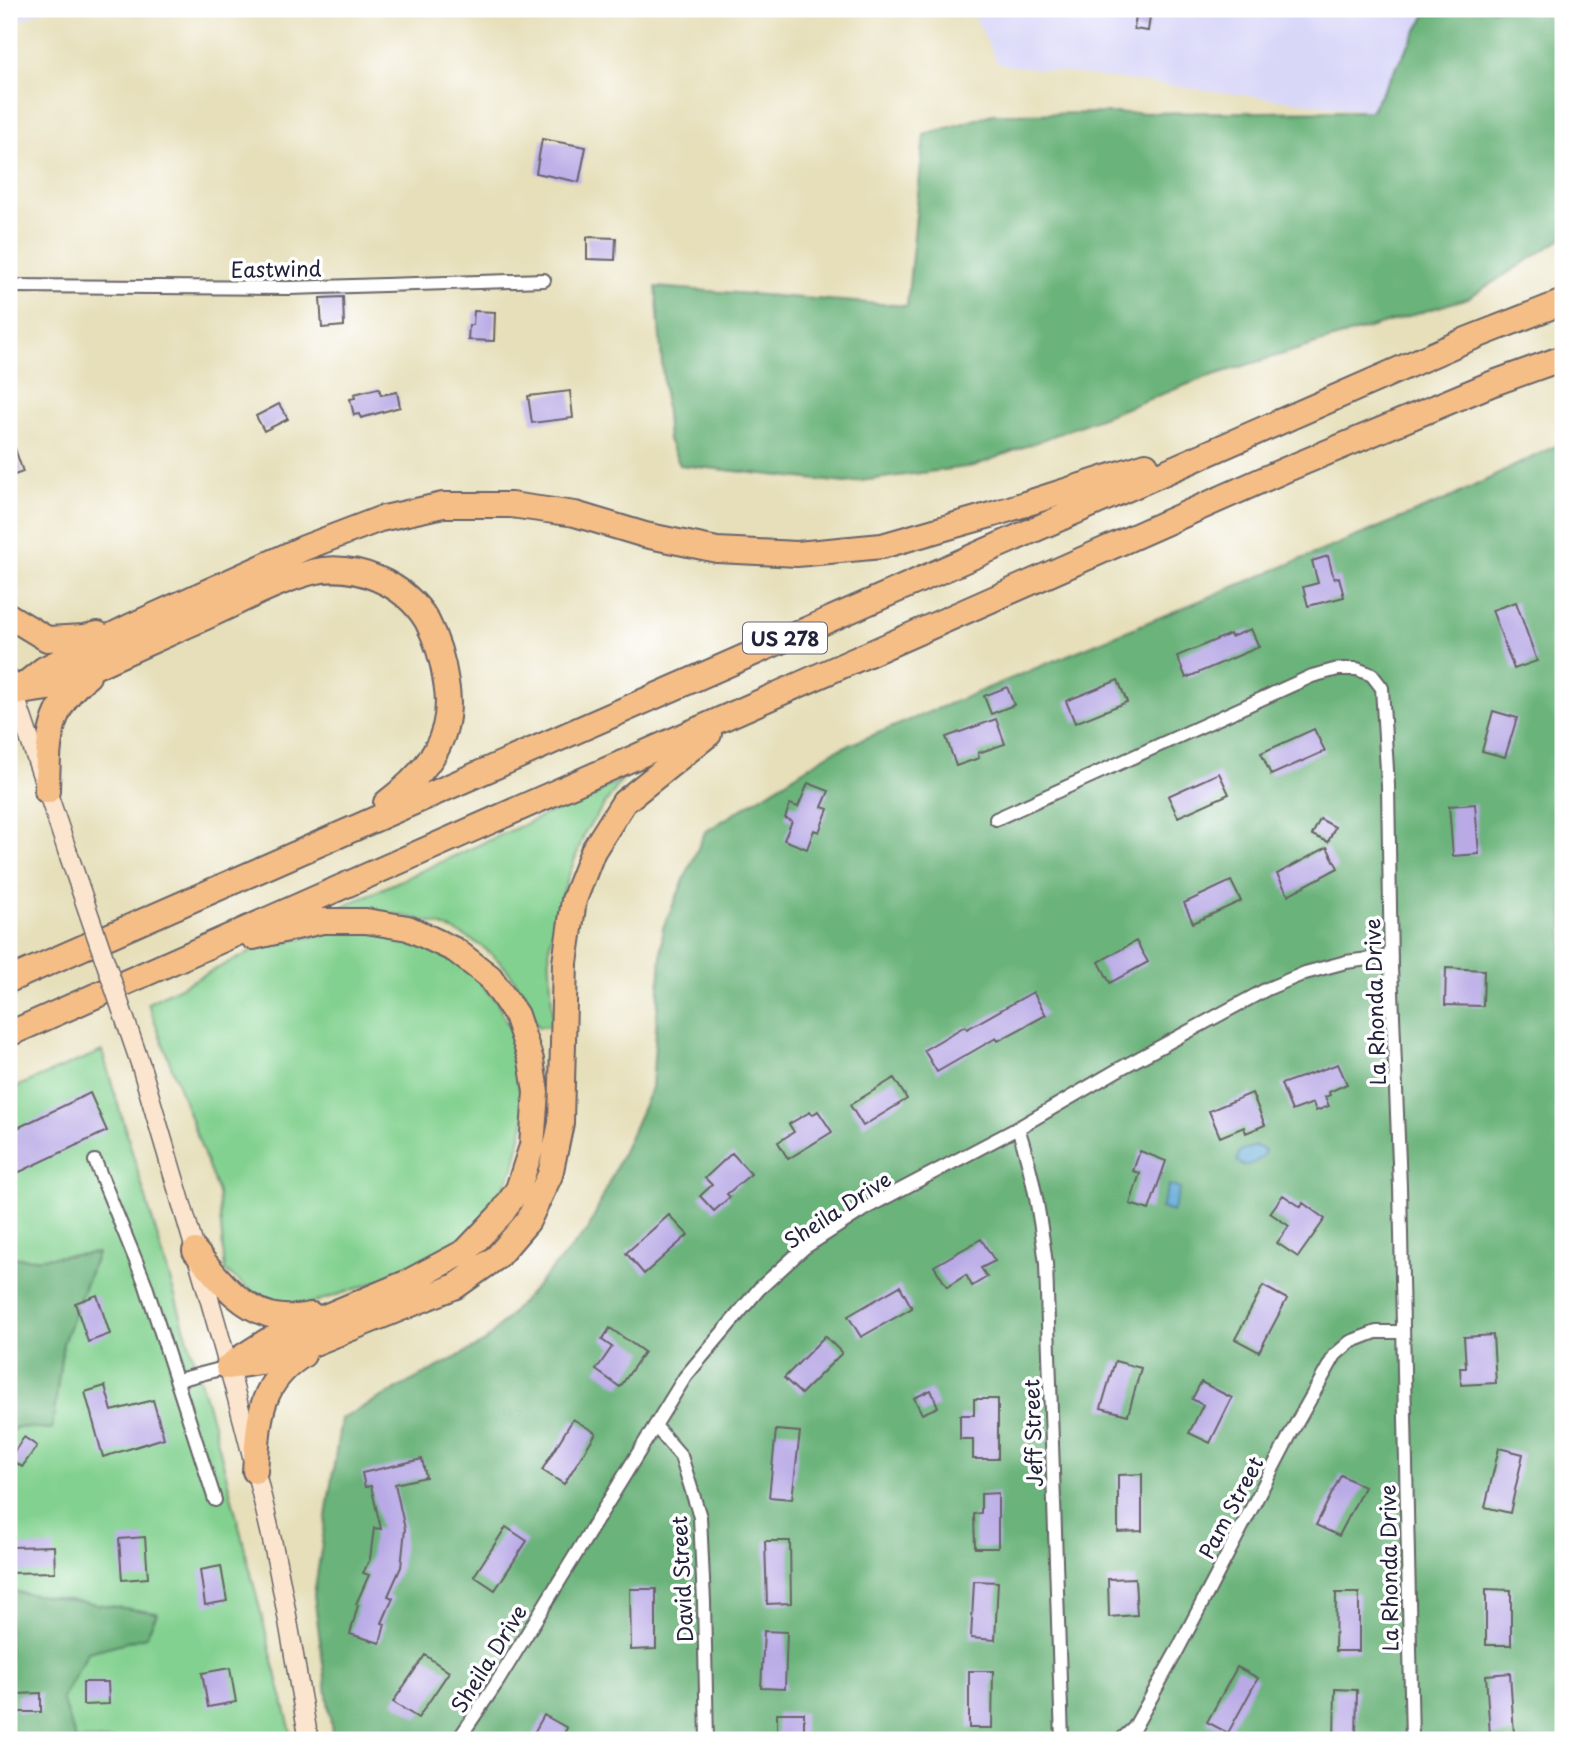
<svg xmlns="http://www.w3.org/2000/svg" width="1572" height="1749" font-family="'Playpen Sans',sans-serif">
<style>
.built{fill:#d9d7f8}
.green{fill:#83d190;stroke:#527a66;stroke-width:2}
.forest{fill:#6ab37a;stroke:#466a5a;stroke-width:2}
.water{fill:#5da9d6;stroke:#406688;stroke-width:2}
.building{fill:#b9aae6}
.lines{fill:none;stroke-linecap:round;stroke-linejoin:round}
.minor-casing{stroke:#676467;stroke-width:16}
.secondary-casing{stroke:#676467;stroke-width:21}
.motorway-casing{stroke:#676467;stroke-width:28}
.minor{stroke:#fff;stroke-width:12}
.secondary{stroke:#fbe5cf;stroke-width:18}
.motorway{stroke:#f6be87;stroke-width:24}
.secondary-bridge-casing{stroke:#676467;stroke-width:21;stroke-linecap:butt}
.secondary-bridge{stroke:#fbe5cf;stroke-width:18}
.labels{text-anchor:middle;dominant-baseline:central;stroke-width:7;stroke-linejoin:round;paint-order:stroke}
.shield{fill:#fff;stroke:#646476;stroke-width:2}
.shield-label{font-size:19px;font-weight:bold;fill:#22223b}
.street-label{font-size:21px;fill:#22223b;stroke:#fff}
</style>
<rect width="100%" height="100%" fill="#fff"/>
<filter id="ink" filterUnits="userSpaceOnUse"><feTurbulence type="fractalNoise" baseFrequency=".0143" numOctaves="2"/><feDisplacementMap in="SourceGraphic" scale="14" xChannelSelector="R" yChannelSelector="G"/><feConvolveMatrix kernelMatrix="1 2 1 2 8 2 1 2 1" color-interpolation-filters="sRGB"/></filter>
<filter id="wash" filterUnits="userSpaceOnUse"><feTurbulence type="fractalNoise" baseFrequency=".00686" numOctaves="4" result="noise"/><feDisplacementMap in="SourceGraphic" scale="28" xChannelSelector="R" yChannelSelector="G"/><feGaussianBlur stdDeviation="1.57" result="paint"/><feColorMatrix in="noise" values="0 0 0 0 0 0 0 0 0 0 0 0 0 0 0 0 0 1.4 0 .05"/><feComposite in="paint" operator="in"/></filter>
<g filter="url(#wash)">
<rect width="100%" height="100%" fill="#e6dfba"/>
<path class="built" d="M9 9H48L9 25Z
M971 9H1429L1371 111 998 64Z"/>
<path class="green" d="M622 780 585 832 561 897 549 947 553 1026 538 1027C530 1011 524 993 514 979 474 921 405 915 342 907Z
M340 930 407 936 467 968 497 1002 521 1052 526 1114 514 1168 485 1222 410 1271 297 1308 267 1302 225 1271 218 1193 148 1003 256 949Z
M102 1051 214 1427 293 1740H76L62 1699 88 1652 146 1637 157 1613 9 1591V1435L16 1427 52 1429 63 1343 97 1254 30 1259 9 1257V1090Z"/>
<path class="forest" d="M1429 9H1563V238L1468 298 1207 377 974 466 845 483 680 465 668 440 656 287 907 306 924 135 993 114 1371 111Z
M1563 442V1740H333L314 1595 341 1419 485 1342 588 1230 652 1087 663 928 705 832 832 752 1450 498Z
M97 1253 63 1343 52 1429 16 1427 9 1435V1257L30 1259Z
M9 1591 157 1613 146 1637 88 1652 62 1699 76 1740H9Z"/>
<path class="water" d="M1256 1146 1265 1150C1264 1159 1251 1166 1242 1165L1237 1161 1240 1151Z
M1169 1185 1180 1189 1172 1212 1161 1208Z"/>
<g id="blocks">
<path class="building" d="M1137 9H1151L1148 31 1134 29Z
M542 139 586 147 579 182 536 173Z
M587 237 616 238 615 260 587 259Z
M343 297 344 326 322 328 320 298Z
M474 311 495 312 494 341 468 340 469 325H473Z
M379 388 381 395 397 392 400 407 361 418 359 414 354 415 350 399 355 398 354 394Z
M570 391 573 418 532 423 528 396Z
M279 404 288 419 264 431 256 416Z
M9 437H11L23 472 9 477Z
M1328 556 1334 579 1339 577 1344 597 1308 606 1303 587 1318 583 1312 561Z
M1516 602 1537 661 1514 669 1492 610Z
M1251 629 1259 647 1186 678 1177 656 1230 634 1231 637Z
M1118 680 1127 702 1075 723 1066 701Z
M1007 687 1014 705 991 714 984 696Z
M1493 711 1517 718 1505 757 1482 751Z
M996 719 1005 744 978 753 979 758 956 766 946 737Z
M1314 729 1325 751 1271 775 1261 753Z
M1219 773 1229 794 1178 817 1168 796Z
M808 783 829 791 822 807 828 809 819 832 814 830 807 849 784 840 792 821 785 818 790 804 798 807Z
M1475 804 1479 854 1453 856 1449 806Z
M1320 819 1335 827 1328 842 1312 835Z
M1327 847 1338 868 1288 895 1277 874Z
M1231 881 1241 901 1193 923 1184 903Z
M1136 941 1148 962 1110 983 1099 962Z
M1446 968 1484 970 1483 1006 1445 1005Z
M1033 992 1046 1015 998 1041 996 1038 937 1072 924 1050 965 1026 967 1029Z
M1338 1064 1347 1084 1329 1092 1330 1095 1325 1097 1329 1106 1316 1111 1313 1103 1292 1111 1281 1084Z
M894 1078 907 1099 863 1126 850 1105Z
M90 1093 107 1131 9 1177V1132Z
M1252 1093 1265 1125 1246 1133 1244 1127 1220 1137 1209 1111Z
M818 1111 832 1132 788 1159 778 1142 794 1132 789 1124 810 1112 812 1115Z
M1140 1151 1166 1161 1149 1210 1130 1204 1140 1173 1133 1171Z
M732 1153 751 1174 727 1194 730 1197 714 1211 700 1196 712 1185 705 1178Z
M1283 1195 1301 1207 1303 1203 1325 1219 1298 1257 1277 1243 1289 1226 1270 1213Z
M669 1215 688 1235 644 1274 626 1253Z
M981 1239 995 1261 981 1268 987 1277 972 1286 966 1275 947 1287 934 1266Z
M900 1286 912 1308 861 1337 848 1316Z
M1263 1286 1287 1299 1259 1352 1235 1339Z
M97 1295 110 1334 88 1342 75 1303Z
M610 1328 644 1352 620 1387 596 1370 612 1347 602 1340Z
M1493 1335 1496 1383 1461 1385 1460 1368H1466L1464 1337Z
M825 1336 842 1353 801 1394 784 1378Z
M1115 1361 1141 1368 1128 1415 1101 1408Z
M1201 1382 1232 1398 1210 1443 1189 1433 1203 1405 1192 1399Z
M105 1386 112 1411 153 1400 164 1438 103 1457 85 1392Z
M931 1390 938 1407 922 1414 914 1398Z
M974 1399H998V1459H973V1439H960V1415H974Z
M573 1419 596 1433 564 1484 542 1470Z
M776 1430 800 1432 792 1499 769 1497Z
M24 1437 37 1446 22 1467 10 1458Z
M1499 1448 1523 1454 1510 1513 1485 1507Z
M422 1459 426 1477 395 1484 405 1529 401 1567 388 1596 393 1598 382 1623 385 1624 380 1643 350 1634 358 1605 356 1604 369 1575 363 1573 370 1559 374 1528 381 1529 371 1486 365 1487 362 1473Z
M1142 1474V1531L1118 1532V1475Z
M1341 1475 1364 1487 1339 1536 1316 1525Z
M998 1493V1548H975L974 1514 981 1513V1494Z
M506 1527 527 1541 495 1590 474 1576Z
M145 1537 148 1578 122 1580 119 1539Z
M765 1541H790L791 1603 767 1604Z
M54 1546 55 1572 9 1573 10 1547Z
M221 1566 227 1601 205 1605 200 1570Z
M1135 1578 1137 1615 1109 1617 1108 1579Z
M974 1581 998 1582 995 1640 971 1638Z
M630 1589H656V1649L631 1650Z
M1486 1589 1511 1590V1645H1486Z
M1336 1593H1359V1651H1335Z
M764 1631 787 1632 785 1689 761 1688Z
M425 1655 449 1672 418 1718 393 1702Z
M1237 1667 1258 1678 1228 1733 1207 1722Z
M230 1668 236 1702 208 1707 202 1673Z
M969 1671H993L992 1728H969Z
M1510 1673 1514 1734 1490 1736 1486 1675Z
M83 1682H108L109 1704 83 1705Z
M1335 1689 1357 1690 1356 1740H1334Z
M41 1693V1712H17V1694Z
M777 1713H804V1740H777Z
M544 1715 567 1728 561 1740H530Z"/>
</g>
</g>
<g filter="url(#ink)">
<use href="#blocks" fill-opacity="0" stroke="#676467" stroke-width="2"/>
<g class="lines">
<g class="minor-casing">
<path id="minor" d="M9 286 290 288 544 280
M996 819 1312 676 1338 669H1357L1372 675 1382 688 1388 786 1391 967 1400 1187 1412 1740
M1018 1128C1033 1173 1040 1216 1046 1264L1062 1740
M95 1161 145 1283 215 1500
M178 1380 228 1367
M656 1427 681 1456 700 1517 704 1602 707 1740
M458 1740 496 1684 685 1377 759 1289 804 1248 866 1208 1018 1128 1121 1068 1267 989 1305 973 1346 962 1391 956
M1121 1740 1134 1728 1178 1649 1291 1433 1335 1355 1350 1342 1376 1332H1403"/>
</g>
<g class="secondary-casing">
<path id="secondary" d="M9 678 67 850
M141 1066C189 1231 241 1395 277 1563 289 1622 298 1681 309 1740"/>
</g>
<g class="motorway-casing">
<path id="motorway" d="M9 616 47 639 85 637 98 634
M14 693 44 669 129 627 304 548 380 519 443 505H511L575 514 645 535 717 550 797 554 882 546 994 514 1146 465
M14 693 48 688C98 665 149 642 199 620 235 604 274 582 312 572 354 562 405 583 427 621 437 640 443 661 446 682 456 737 427 772 386 803
M47 791C48 743 47 707 88 676
M9 980 1466 340 1563 302
M9 1034 1285 470 1491 384 1563 358
M195 1251C217 1278 245 1315 283 1317 293 1318 303 1316 312 1315
M234 1362 267 1341 406 1283 466 1251 502 1213 518 1189 532 1146 536 1092 531 1060 516 1015 490 977 455 950 408 928 366 921H322L253 937
M228 1367 272 1360 456 1286 497 1257 528 1221 550 1175 561 1123 565 963 574 900 593 851 624 802 709 734
M255 1471C259 1422 257 1384 303 1355"/>
</g>
<use href="#minor" class="minor"/>
<use href="#secondary" class="secondary"/>
<use href="#motorway" class="motorway"/>
<g class="secondary-bridge-casing">
<path id="secondary-bridge" d="M67 850 141 1066"/>
</g>
<use href="#secondary-bridge" class="secondary-bridge"/>
</g>
</g>
<g class="labels">
<rect class="shield" x="743" y="622.5" width="84" height="31" rx="5"/>
<g class="shield-label">
<text x="785" y="638">US 278</text>
</g>
<g class="street-label">
<text transform="translate(276 268) rotate(-1)">Eastwind</text>
<text transform="translate(1374 1002) rotate(-92)">La Rhonda Drive</text>
<text transform="translate(837 1209) rotate(-33)">Sheila Drive</text>
<text transform="translate(1032 1433) rotate(-92)">Jeff Street</text>
<text transform="translate(1230 1507) rotate(-62)">Pam Street</text>
<text transform="translate(1388 1568) rotate(-91)">La Rhonda Drive</text>
<text transform="translate(681 1579) rotate(-93)">David Street</text>
<text transform="translate(488 1658) rotate(-58)">Sheila Drive</text>
</g>
</g>
<rect width="1572" height="1749" fill="none" stroke="#fff" stroke-width="35"/>
</svg>
